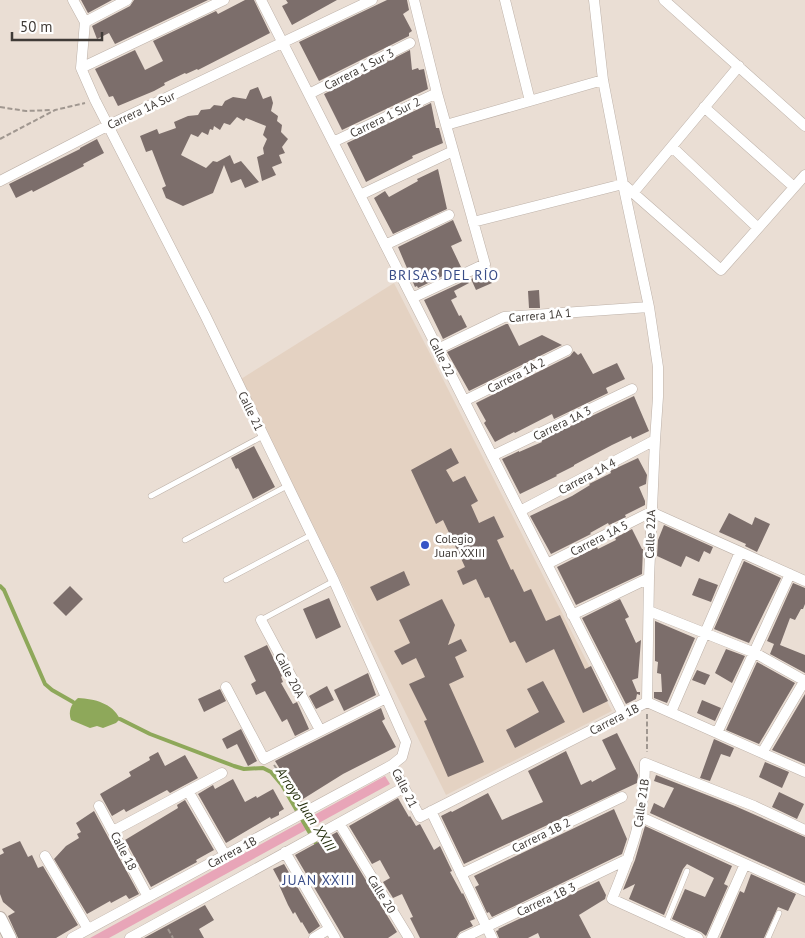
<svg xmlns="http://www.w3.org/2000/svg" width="805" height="938" font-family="'PT Sans',sans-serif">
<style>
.built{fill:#e4d2c2}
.green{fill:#e8a5b8}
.water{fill:#8ea85a}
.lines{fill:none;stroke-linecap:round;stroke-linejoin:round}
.stream{stroke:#8ea85a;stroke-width:4}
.building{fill:#7c6e6b}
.service-casing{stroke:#bdb1a8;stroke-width:6}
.minor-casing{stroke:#bdb1a8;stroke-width:11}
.tertiary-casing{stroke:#bdb1a8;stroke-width:14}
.path{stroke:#a09790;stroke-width:2;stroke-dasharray:5 2.5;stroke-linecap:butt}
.service{stroke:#fff;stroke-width:5}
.minor{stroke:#fff;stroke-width:10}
.tertiary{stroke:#fff;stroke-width:12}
.poi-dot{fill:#3755c6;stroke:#fff;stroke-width:2}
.labels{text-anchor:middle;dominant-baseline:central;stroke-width:5;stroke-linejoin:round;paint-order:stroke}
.street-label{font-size:12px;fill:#403b37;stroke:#fff}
.poi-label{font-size:12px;fill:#403b37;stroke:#fff;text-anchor:start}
.neighbourhood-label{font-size:14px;letter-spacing:1px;fill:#394d88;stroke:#fff}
.water-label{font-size:14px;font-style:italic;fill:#252f0d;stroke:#fff}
</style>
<rect width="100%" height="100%" fill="#eaded4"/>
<path class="built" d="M394 283 612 711 446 795 241 379Z"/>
<path class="green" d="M385 776 390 784 109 938H90Z"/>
<path class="water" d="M78 698C95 699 112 703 120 719L116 723 103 728 97 726 90 728 71 720C68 711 71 704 78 698Z"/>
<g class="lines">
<path class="stream" d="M0 586 4 590 45 684 52 690 73 702
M120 719 150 734 234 766 244 769 263 768 271 772 282 785 318 847"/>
</g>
<path class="building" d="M81 0H112L88 13Z
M134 0H208L115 44 109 33 97 39 92 26 130 6Z
M245 0H254L270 33 198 70 197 69 186 74 185 73 164 83 165 85 154 91 118 106 113 96 109 97 95 69 135 50 145 70 163 61 153 41 216 11 218 14Z
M286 0H337L292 25 282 6 288 3Z
M387 0H407L409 10 403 14 412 31 409 33V36L319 81 299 42Z
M410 50 412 70 418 68 419 70 424 69 428 89 342 130 324 94Z
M258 87 263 99 271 96 273 103 271 111 278 116 277 121 282 125 281 132 288 139 282 147 285 153 279 155 282 163 272 167 276 175 262 181 257 157 264 154 263 148 267 139 263 135 266 126 246 118 244 121 237 117 230 125 224 123 220 130 214 126 213 130 210 129 208 135 202 132 198 137 191 134 181 155 206 168 213 161 217 162 230 155 234 164 241 161 259 182 245 188 241 179 231 183 224 165 213 193 183 206 166 198 162 188 166 186 152 150 146 152 140 136 157 129 159 134 176 128 174 122 188 116 198 115 201 110 210 109 214 105 222 106 225 101 233 97 246 99 250 90Z
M431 103 436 128H439L443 143 412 156 413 158 366 182 347 143Z
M97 139 104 153 83 164 84 166 33 192 32 190 16 198 9 184 80 149V148Z
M438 169 447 209 393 234 374 198 385 191 389 197 418 181 417 179Z
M453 220 462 241 451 246 461 267 418 288 417 286 415 287 398 247Z
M488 273 492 283 476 290 471 279Z
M467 280 469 283 454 291 457 297 451 300 459 316 461 315 467 327 443 339 424 300Z
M539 290 540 308H529L528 291Z
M506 324H508L519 346 542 335 562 345 469 391 447 352Z
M574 351 578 355 581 353 593 374 617 363 625 379 606 388 608 393 554 419 552 414 515 433 514 432 495 442 484 423 486 421 476 403 570 356Z
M634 396 649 431 632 439 631 436 612 445 574 465V466L556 475 557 476 520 494 502 459 519 451V452L542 442 541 440Z
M254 446 275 487 253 499 238 468 236 469 231 458Z
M451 448 459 463 446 470 453 482 465 476 478 501 471 505 479 523 494 516 504 537 497 540 511 570 513 569 524 592 531 589 546 621 560 615 585 669 591 666 608 701 583 713 554 649 526 663 515 641 510 643 489 597 485 598 476 579 463 585 457 571 465 567 443 520 436 524 411 470Z
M638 458 647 475 646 484 639 487 645 501V505L625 515 626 517 609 525 608 523 590 533 591 534 551 554 530 516 572 496 590 485 589 484 611 473 610 471Z
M729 513 752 525 755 517 770 524 757 552 745 546 746 544 719 532Z
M664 525 713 547 710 554 704 551 699 562 686 556 681 567 657 556 658 540Z
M632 529 642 549H643L642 574 576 605 557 567 597 547 598 549 616 540 615 538Z
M744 561 781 578 749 643 714 629Z
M404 571 410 585 377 601 370 587Z
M699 578 718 585 711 602 692 595Z
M793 583 805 588V604L803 609H801L795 620 790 618 780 645 805 655V673L770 654 774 644 767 641Z
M70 586 83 599 66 616 53 603Z
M329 598 341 627 316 639 303 609Z
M442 599 455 625 448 645 461 639 467 651 455 657 464 677 449 684 484 762 448 777 424 721 427 720 409 684 425 677 416 658 402 665 394 651 410 643 399 620Z
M620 599 629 617 625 619 636 643 641 640 638 678 632 680 637 692H640V695L637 694 636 699 626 704 582 618Z
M655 621 695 638 667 703 654 698V692H662L661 674 657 673 658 662 655 661Z
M267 645 282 676 281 677 283 682 281 683 293 704 297 702 309 729 295 736 287 719 282 722 265 691 256 695 251 684 256 681 244 656Z
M726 649 745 656 732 683 715 673Z
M757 662 795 683 759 744 726 730Z
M697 670 710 675 705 685 692 680Z
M368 673 376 695 344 711 334 690Z
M543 681 565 722 515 748 506 730 539 712 527 689Z
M327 686 334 700 316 709 309 696Z
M220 689 226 701 204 712 198 699Z
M805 694V764L772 750Z
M702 700 721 708 715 721 697 713Z
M381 708 385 719 382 721 396 747 343 774 303 799 283 767 280 769 275 761Z
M241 729 257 761 248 766 237 744 227 749 222 739Z
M617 733 638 775 637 783 464 864 441 816 451 811 452 812 488 793 502 820 543 802 528 771 566 751 581 785 591 780 592 782 616 769 602 740Z
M714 739 734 748 730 757 721 754 710 781 700 778Z
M158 752 165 766 185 755 198 778 170 793 167 790 126 812 124 809 112 816 100 794 131 776 129 772 150 760 149 757Z
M765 762 789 772 782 788 759 777Z
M656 775 735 806 805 837V883L650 813 654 803 664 808 674 788 654 781Z
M233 779 245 802 256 796 257 798 273 789 284 809 279 812V815L271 819 270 817 226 843 198 794 213 785 215 789Z
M779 792 804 804 797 819 772 807Z
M398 798 409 817 410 816 416 826 420 824 434 850 440 846 452 871 450 872 462 894 463 893 475 919 470 921 473 926 460 932 456 938H420L410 918 413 917 402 894 393 898 383 882 390 878 380 860 372 864 349 826Z
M185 800 214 850 196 860 197 862 151 887 125 840 178 808 177 805Z
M614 809 627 839 622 854 492 917 489 912 487 913 475 887 479 885 474 876Z
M94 811 139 894 129 899 126 895 111 903 110 901 87 914 54 859 66 846 79 838 77 834 81 832 76 823Z
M645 826 732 866 724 884 728 886 706 936 701 932 672 919 685 889 705 897 714 878 687 864 683 869 664 915 629 899 635 884 623 890 635 860Z
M337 832 397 932 388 938H344L295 855Z
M20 841 28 857 32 855 38 868 43 866 78 925 56 938H18L8 916 15 912 3 902 0 894V855L4 853 2 849Z
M284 864 320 926 309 934 302 922 301 923 295 912 293 914 288 905 279 885 281 884 273 869Z
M751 874 796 894 788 911 778 907 764 938H720L740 891 744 893Z
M599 881 606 895 605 899 579 915 591 938H540L538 933 528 938H499L496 931 499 930 498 929Z
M205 905 214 920 199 929 204 938H144Z"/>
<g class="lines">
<g class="service-casing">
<path id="service" d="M151 496 263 436
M185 540 287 486
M226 580 311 535
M261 620 334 581
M666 923 687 871
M768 938 779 913"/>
</g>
<g class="minor-casing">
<path id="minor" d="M261 0 623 714
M505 0 530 101
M594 0 603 80 623 184 649 307 658 367V397L655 440 649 578 647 702
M664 0 805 126
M85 22 127 0
M81 68 224 0
M309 94 410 43
M704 107 794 187
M446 125 603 80
M333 142 437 93
M672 147 758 228
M0 181 107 126 372 0
M633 193 739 66
M360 195 453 151
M473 222 623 184 721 270 805 175
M385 245 449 215
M412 298 485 264 437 93 414 0
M438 349 504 317 649 307
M464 401 567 350
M492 456 632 389
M520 511 655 440
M547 564 651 512 805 581
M649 611 755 653 805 681
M572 615 649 578
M261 620 320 730
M226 687 264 759 386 698
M647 702 805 772
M671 712 740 552
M717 733 790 574
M762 753 805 680
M392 765 420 817 647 702
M188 791 225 855
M99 806 148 897
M431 811 492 938
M641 817 805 891
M339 823 409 938
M113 831 222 773
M285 852 335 938
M45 856 88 929
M461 874 622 797
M72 938 392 765 402 757 406 742 334 581 206 317 95 100 81 68 85 22 73 0
M130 938 403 788
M314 938 329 929
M463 938 628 859
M698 938 612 899C632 850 645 817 645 763L754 806 805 830
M712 938 745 864"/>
</g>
<g class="tertiary-casing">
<path id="tertiary" d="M0 918 10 938"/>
</g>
<path class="path" d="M0 107 26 111 52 110
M0 139 55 110 85 103
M647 714V752
M274 765 301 802
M168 929 173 938"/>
<use href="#service" class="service"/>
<use href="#minor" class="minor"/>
<use href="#tertiary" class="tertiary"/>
</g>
<circle class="poi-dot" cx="425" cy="545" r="5"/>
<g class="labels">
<g class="street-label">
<text transform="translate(359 69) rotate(-27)">Carrera 1 Sur 3</text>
<text transform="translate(141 110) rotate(-25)">Carrera 1A Sur</text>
<text transform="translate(385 117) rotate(-26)">Carrera 1 Sur 2</text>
<text transform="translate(540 315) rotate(-5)">Carrera 1A 1</text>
<text transform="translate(442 357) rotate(63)">Calle 22</text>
<text transform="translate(516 375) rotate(-27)">Carrera 1A 2</text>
<text transform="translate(251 411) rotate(64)">Calle 21</text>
<text transform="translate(562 423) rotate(-26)">Carrera 1A 3</text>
<text transform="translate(587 476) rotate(-28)">Carrera 1A 4</text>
<text transform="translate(650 534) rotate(-88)">Calle 22A</text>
<text transform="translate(599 538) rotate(-27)">Carrera 1A 5</text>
<text transform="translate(290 675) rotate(62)">Calle 20A</text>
<text transform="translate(614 719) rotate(-27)">Carrera 1B</text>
<text transform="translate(405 788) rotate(63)">Calle 21</text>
<text transform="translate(641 803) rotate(-82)">Calle 21B</text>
<text transform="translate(541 835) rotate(-26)">Carrera 1B 2</text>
<text transform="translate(124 851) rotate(62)">Calle 18</text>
<text transform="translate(232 852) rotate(-28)">Carrera 1B</text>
<text transform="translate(382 894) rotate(58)">Calle 20</text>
<text transform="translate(546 899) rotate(-25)">Carrera 1B 3</text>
</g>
<g class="poi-label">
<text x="435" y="538">Colegio<tspan x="435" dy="14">Juan XXIII</tspan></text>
</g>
<g class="neighbourhood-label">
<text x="444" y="275">BRISAS DEL RÍO</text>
<text x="319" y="880">JUAN XXIII</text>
</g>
<g class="water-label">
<text transform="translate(306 809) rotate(57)">Arroyo Juan XXIII</text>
</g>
</g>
<path d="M12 32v8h90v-8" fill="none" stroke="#403b37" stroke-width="2.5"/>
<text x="20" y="32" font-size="15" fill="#403b37" stroke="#ffffff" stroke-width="4" paint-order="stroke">50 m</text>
</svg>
